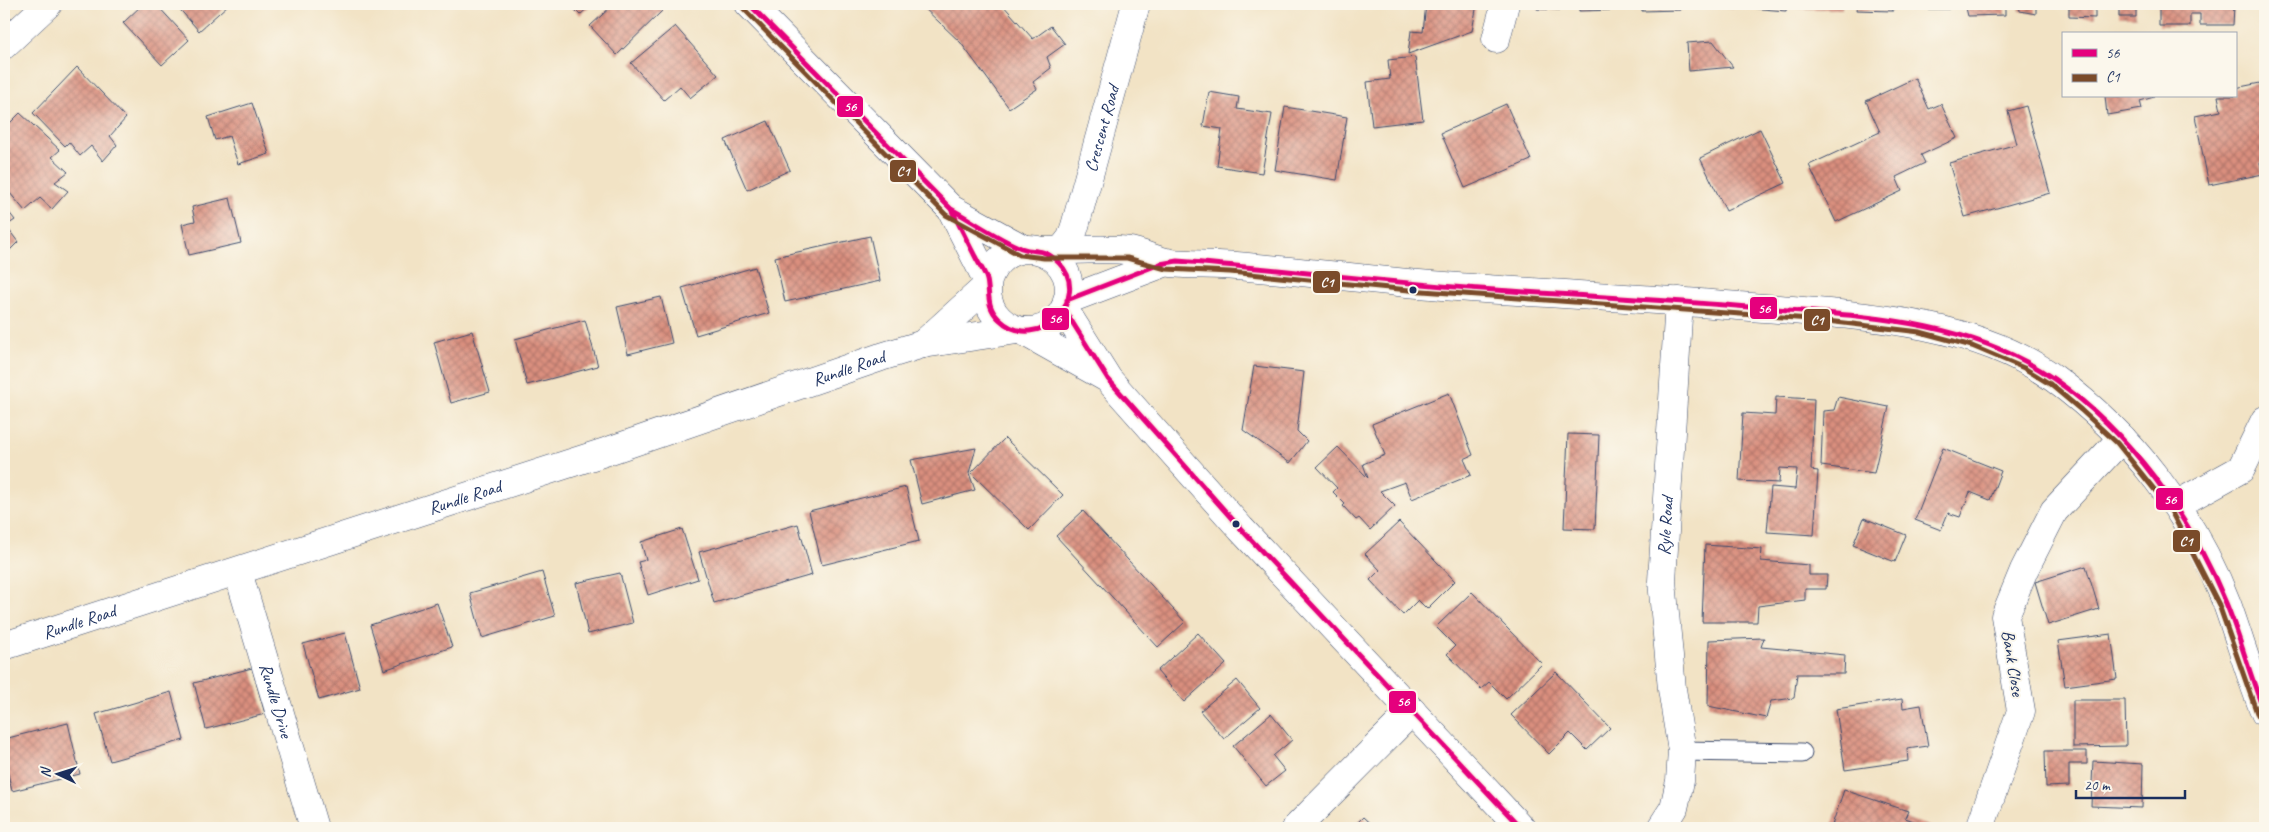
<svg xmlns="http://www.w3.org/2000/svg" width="2269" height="832" font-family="Caveat,sans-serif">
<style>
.building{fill:url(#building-cross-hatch)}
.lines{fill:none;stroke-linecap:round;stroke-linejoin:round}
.lane-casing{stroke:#3b4a6d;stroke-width:21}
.street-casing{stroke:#3b4a6d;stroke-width:29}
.secondary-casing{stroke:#3b4a6d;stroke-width:29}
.lane{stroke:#fff;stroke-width:19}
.street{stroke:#fff;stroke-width:28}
.secondary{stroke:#fff;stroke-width:28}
.bus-1-casing{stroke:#fbf7ec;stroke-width:9}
.bus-2-casing{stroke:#fbf7ec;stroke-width:9}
.bus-1{stroke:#e5007d;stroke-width:5}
.bus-2{stroke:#7a4b2a;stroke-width:5}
.bus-dot{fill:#1b2f5e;stroke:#fbf7ec;stroke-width:2}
.labels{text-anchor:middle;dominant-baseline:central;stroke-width:4;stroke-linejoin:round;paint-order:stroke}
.street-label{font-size:18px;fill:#1b2f5e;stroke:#fbf7ec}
.line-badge{stroke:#fbf7ec;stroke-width:2}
.badge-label{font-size:14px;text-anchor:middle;font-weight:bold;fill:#fff}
</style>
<defs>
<pattern id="building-cross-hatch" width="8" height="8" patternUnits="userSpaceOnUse" patternTransform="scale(1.25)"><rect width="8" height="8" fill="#da8f7e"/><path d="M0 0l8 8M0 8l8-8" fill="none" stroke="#b0756a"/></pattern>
</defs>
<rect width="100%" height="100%" fill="#fbf7ec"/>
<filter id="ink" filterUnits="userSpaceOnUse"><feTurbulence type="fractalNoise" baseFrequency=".02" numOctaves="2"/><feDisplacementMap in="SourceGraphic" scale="10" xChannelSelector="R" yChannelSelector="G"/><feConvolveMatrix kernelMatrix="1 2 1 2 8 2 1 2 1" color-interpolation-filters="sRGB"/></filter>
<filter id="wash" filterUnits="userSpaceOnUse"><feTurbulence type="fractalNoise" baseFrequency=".0096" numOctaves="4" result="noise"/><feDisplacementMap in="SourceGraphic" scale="20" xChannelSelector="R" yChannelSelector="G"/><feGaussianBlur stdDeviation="1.12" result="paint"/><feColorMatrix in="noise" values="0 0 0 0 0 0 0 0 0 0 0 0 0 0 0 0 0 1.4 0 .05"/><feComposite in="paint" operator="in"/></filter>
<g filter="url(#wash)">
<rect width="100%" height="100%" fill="#f2e3c5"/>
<g id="blocks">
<path class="building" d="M143 4H156L189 40 162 65 123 23Z
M175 4H229L199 31Z
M569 4H592L580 15Z
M614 4H657L663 10 617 55 590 26Z
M920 4H1002L1033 39 1051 26 1065 44 1047 57 1051 68 1033 82 1037 89 1009 108 961 43Z
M1426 4H1477L1472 31 1408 54 1411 31 1423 32Z
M1537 4H1559L1560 10 1537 9Z
M1579 4H1619V10L1579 11Z
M1642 4H1679L1680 10 1642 11Z
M1697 4H1733V8L1696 6Z
M1750 4H1787L1786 11 1750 8Z
M1800 4H1842V9H1798Z
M1857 4H1893V11L1856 10Z
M1906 4H1949V9H1907Z
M1965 4H2005V15L1968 16Z
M2019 4H2036V14L2020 11Z
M2069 4H2095V18L2069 17Z
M2119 4H2136V17H2119Z
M2159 4H2239V6H2234L2233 25H2200V14H2190V26H2159Z
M675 26 718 75 690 98 680 86 664 100 631 63Z
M1713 41 1733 67 1689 71 1687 43Z
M1415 57 1423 120 1372 126 1367 82 1390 79 1388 60Z
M77 67 126 118 110 136 117 145 103 161 91 146 80 156 69 142 65 146 33 113Z
M1915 78 1929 109 1941 104 1957 138 1921 155 1925 163 1896 177 1902 191 1836 222 1809 165 1880 132 1866 101Z
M2265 82V162L2260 163 2263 174 2209 185 2195 116 2221 111 2218 96H2235V88Z
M1209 92 1239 97 1237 109 1272 114 1262 173 1217 166 1222 129 1203 126Z
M2105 96H2154V97L2140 101 2142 109 2107 115Z
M252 103 269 154 238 164 229 136 215 140 208 117Z
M1506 104 1531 160 1465 188 1441 133Z
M2026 106 2050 193 1965 217 1949 163 2017 144 2008 111Z
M1285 107 1347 117 1337 180 1275 170Z
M20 113 60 150 52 157 68 172 55 182 68 191 52 209 40 198 25 211 4 186V129Z
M768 121 790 170 747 190 725 140Z
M1760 129 1786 183 1726 211 1700 158Z
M230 198 241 243 189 255 182 224 195 221 192 207Z
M4 206 15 220 6 226 18 242 4 256Z
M870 236 880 281 785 302 775 257Z
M755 267 769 313 696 335 682 288Z
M661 297 672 343 628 354 617 307Z
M585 320 598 366 527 385 515 339Z
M472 331 490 392 451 403 434 342Z
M1254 366 1304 372 1297 431 1307 441 1290 463 1243 430Z
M1449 393 1473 455 1464 459 1471 475 1412 499 1405 482 1380 491 1395 506 1370 530 1359 518 1356 520 1343 506 1345 504 1333 492 1337 488 1317 467 1338 447 1368 478 1363 464 1385 455 1372 424Z
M1776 397 1814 399 1811 470 1818 471 1814 535 1767 532 1771 487 1795 489 1797 469 1780 468 1779 483 1739 481 1743 413 1775 415Z
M1838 397 1889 407 1874 473 1821 466 1823 411 1834 410Z
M1568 434 1599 435 1595 529 1564 528Z
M1005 438 1063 495 1029 530 971 473Z
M976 448 969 473 975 490 922 504 911 460Z
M1943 448 2001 471 1990 500 1970 492 1960 517 1948 513 1941 530 1915 520Z
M906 487 919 541 822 565 809 511Z
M1083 511 1185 622 1158 647 1056 536Z
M1864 518 1906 535 1895 562 1853 545Z
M1399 522 1455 581 1427 609 1418 600 1403 615 1370 580 1380 570 1365 554Z
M798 524 812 575 714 603 699 552Z
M682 529 698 579 648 595 638 562 646 560 641 542Z
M1705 545 1762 549 1761 561 1809 565V575H1827L1826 589H1805V600L1758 606 1757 622H1702Z
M2086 566 2099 609 2048 625 2035 582Z
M542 572 555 616 482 638 470 593Z
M620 573 633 623 588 634 576 583Z
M1472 592 1542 664 1506 699 1489 682 1481 689 1447 654 1455 646 1436 627Z
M437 603 452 647 384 670 370 625Z
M345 633 360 688 319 700 303 644Z
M1198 633 1226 664 1184 702 1157 671Z
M2111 634 2117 679 2065 686 2058 641Z
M1764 638 1761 647 1845 655 1844 674H1797L1794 698 1771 701 1766 718 1708 706 1709 640Z
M252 668 265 714 206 729 194 683Z
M1556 672 1610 728 1587 750 1570 733 1549 754 1511 715Z
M1237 680 1260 708 1224 739 1200 711Z
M171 692 184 740 110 761 96 714Z
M1902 699 1903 708 1921 705 1928 746 1907 749 1908 761 1845 770 1836 709Z
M2073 700H2125L2126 746 2073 747Z
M1271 714 1292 740 1273 756 1285 771 1266 786 1233 746Z
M68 723 80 774 12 791 4 757V739Z
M2045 751H2087V764H2069V786L2046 787Z
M2093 761 2143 764 2142 808 2091 806Z
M1844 790 1908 811 1905 818 1935 828H1831Z
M1363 817 1375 828H1352Z"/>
</g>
</g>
<g filter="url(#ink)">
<use href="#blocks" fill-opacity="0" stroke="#3b4a6d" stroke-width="1"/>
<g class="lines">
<g class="lane-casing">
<path id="lane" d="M1682 751 1802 753"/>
</g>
<g class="street-casing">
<g id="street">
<path d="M1496 39 1505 4"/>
<path d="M4 45 48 4"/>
<path id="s1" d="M1061 251 1071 238 1075 226 1136 4"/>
<path d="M923 344 986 287"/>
<path d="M2176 505 2241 469 2265 420"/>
<path id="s2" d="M238 572 314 828"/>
<path id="s3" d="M4 646 605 452 881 357 923 344 1017 330"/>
<path d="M1296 828 1412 711"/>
<path id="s4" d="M1661 828 1674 808 1680 781 1682 751 1672 689 1662 581 1679 301"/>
<path d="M1980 828 2021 711 2005 616 2024 570 2054 511 2122 438"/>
</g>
</g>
<g class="secondary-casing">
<path id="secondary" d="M749 4 951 209 1022 248
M951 209 987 280
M987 290a41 41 0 1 1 82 0a41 41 0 1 1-82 0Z
M1044 251C1067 251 1108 247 1130 251 1144 254 1157 261 1171 263 1193 265 1214 264 1236 266 1293 271 1350 277 1407 283 1522 293 1637 297 1751 307 1850 315 1972 318 2055 379 2132 436 2193 515 2227 604 2240 640 2250 677 2265 713
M1067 300 1167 262
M1064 309 1108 379 1241 529 1521 828
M1023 331 1105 377"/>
</g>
<use href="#lane" class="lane"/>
<use href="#street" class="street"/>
<use href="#secondary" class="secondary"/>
<g class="bus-1-casing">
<path id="bus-1" d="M749 4 951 209
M951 209C973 221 998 239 1021 248 1038 254 1042 246 1059 263 1093 297 1038 357 999 319 986 307 990 294 987 280 986 274 980 266 977 260 968 243 960 226 951 209Z
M1067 300 1160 264 1177 261C1283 269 1389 283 1495 290 1583 296 1672 300 1761 308 1860 316 1969 319 2054 379 2131 433 2190 516 2226 603 2241 639 2250 677 2265 713
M1064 309 1108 379 1241 529 1521 828"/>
</g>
<g class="bus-2-casing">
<path id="bus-2" d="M744 9 946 215 1020 255 1044 258H1127L1166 269 1230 272 1409 290 1810 319 1920 332 1972 346 2024 368 2050 384 2081 410 2117 443 2170 509 2219 605 2258 716"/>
</g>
<use href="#bus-1" class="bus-1"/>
<use href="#bus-2" class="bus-2"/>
</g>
</g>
<g class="bus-dot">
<circle cx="1413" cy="290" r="4.5"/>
<circle cx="1236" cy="524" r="4.5"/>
</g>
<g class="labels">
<g class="street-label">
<text stroke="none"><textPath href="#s1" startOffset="130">Crescent Road</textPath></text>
<text stroke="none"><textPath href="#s3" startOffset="889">Rundle Road</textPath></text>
<text stroke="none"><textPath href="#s3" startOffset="484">Rundle Road</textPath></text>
<text stroke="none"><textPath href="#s4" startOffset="308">Ryle Road</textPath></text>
<text stroke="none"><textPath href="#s3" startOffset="79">Rundle Road</textPath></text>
<text transform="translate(2013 663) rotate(81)">Bank Close</text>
<text stroke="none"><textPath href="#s2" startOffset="134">Rundle Drive</textPath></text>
</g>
</g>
<g class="line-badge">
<rect x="836" y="95" width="28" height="23" rx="5" fill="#e5007d"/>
<rect x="889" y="159" width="28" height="24" rx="5" fill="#7a4b2a"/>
<rect x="1312" y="270" width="29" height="24" rx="5" fill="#7a4b2a"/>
<rect x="1749" y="296" width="29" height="24" rx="5" fill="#e5007d"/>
<rect x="1041" y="307" width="29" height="24" rx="5" fill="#e5007d"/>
<rect x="1803" y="308" width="28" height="24" rx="5" fill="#7a4b2a"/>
<rect x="2155" y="487" width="29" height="24" rx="5" fill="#e5007d"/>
<rect x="2172" y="529" width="29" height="24" rx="5" fill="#7a4b2a"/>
<rect x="1388" y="690" width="29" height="24" rx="5" fill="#e5007d"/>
</g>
<g class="badge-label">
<text x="850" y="111">56</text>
<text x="903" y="176">C1</text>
<text x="1327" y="287">C1</text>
<text x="1764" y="313">56</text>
<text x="1055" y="323">56</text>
<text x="1817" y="325">C1</text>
<text x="2170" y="504">56</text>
<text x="2186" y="546">C1</text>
<text x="1403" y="706">56</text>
</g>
<rect width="2269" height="832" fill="none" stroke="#fbf7ec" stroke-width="20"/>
<rect x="2062" y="32" width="175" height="65" fill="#fbf7ec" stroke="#a1a7b3"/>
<rect x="2072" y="49" width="25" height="8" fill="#e5007d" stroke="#a1a7b3"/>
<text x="2106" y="58" font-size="15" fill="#1b2f5e">56</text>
<rect x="2072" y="74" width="25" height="8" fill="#7a4b2a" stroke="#a1a7b3"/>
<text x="2106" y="82" font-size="15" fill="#1b2f5e">C1</text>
<g transform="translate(58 774) rotate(274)" stroke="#fbf7ec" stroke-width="4" paint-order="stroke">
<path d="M0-4L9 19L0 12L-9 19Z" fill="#1b2f5e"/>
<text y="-8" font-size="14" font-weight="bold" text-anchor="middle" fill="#1b2f5e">N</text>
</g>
<path d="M2076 790v8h109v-8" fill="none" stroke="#1b2f5e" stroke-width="2.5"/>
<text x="2084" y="790" font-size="15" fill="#1b2f5e" stroke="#fbf7ec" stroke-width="4" paint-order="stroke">20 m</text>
</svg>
